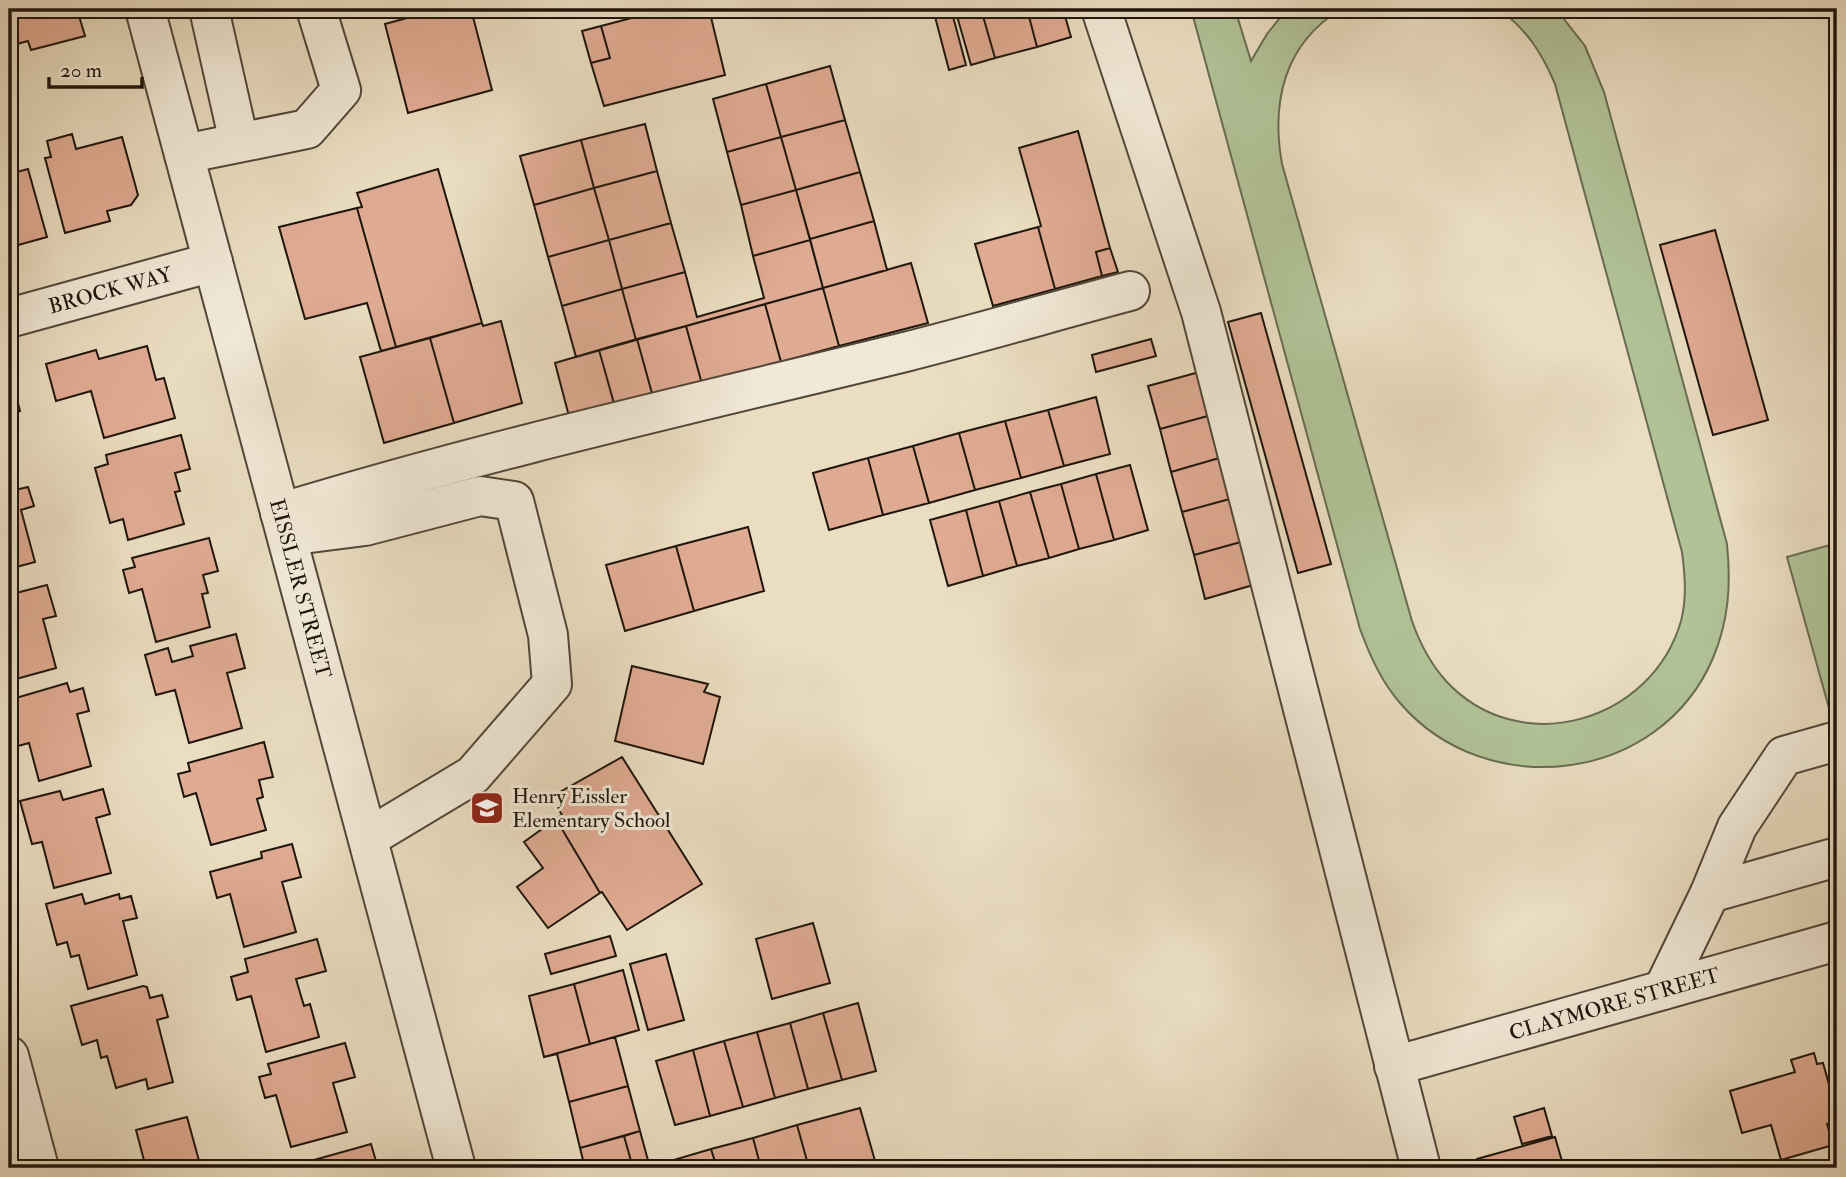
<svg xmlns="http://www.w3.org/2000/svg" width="1846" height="1177" font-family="'IM FELL Double Pica',serif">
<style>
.green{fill:#b1c297;stroke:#686c52;stroke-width:2}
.building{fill:#e0ab93;stroke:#1e150c;stroke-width:2}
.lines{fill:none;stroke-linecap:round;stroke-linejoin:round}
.minor-casing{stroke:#514739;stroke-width:42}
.minor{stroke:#f1e9d7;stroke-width:38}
.labels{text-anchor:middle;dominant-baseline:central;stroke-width:6;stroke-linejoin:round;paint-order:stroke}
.street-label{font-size:21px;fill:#1e150c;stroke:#f1e9d7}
.poi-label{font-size:21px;fill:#1e150c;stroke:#f1e9d7;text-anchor:start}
</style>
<rect width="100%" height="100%" fill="#eaddc1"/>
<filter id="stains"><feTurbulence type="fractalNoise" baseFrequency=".00286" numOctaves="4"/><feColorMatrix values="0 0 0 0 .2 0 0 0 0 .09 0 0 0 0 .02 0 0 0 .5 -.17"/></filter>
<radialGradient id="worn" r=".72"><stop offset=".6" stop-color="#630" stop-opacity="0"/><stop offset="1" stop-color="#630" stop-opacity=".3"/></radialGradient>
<path class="green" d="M1191 9H1235L1251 61 1267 34 1287 9H1341C1284 44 1271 102 1282 164L1412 621C1420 644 1430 663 1446 681 1520 761 1652 722 1681 621 1687 598 1685 575 1682 552L1555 84C1542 53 1526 28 1498 9H1556L1585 46 1604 92 1727 544C1731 584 1729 620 1713 658 1660 783 1487 804 1400 703 1381 681 1370 656 1360 629Z
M1837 543V717L1832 719 1787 557Z"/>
<path class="building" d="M9 9H77L85 36 31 50 28 41 17 44Z
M440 9H471L492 90 408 113 385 24Z
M666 9H709L725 75 604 106 591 63 610 58 601 26Z
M933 9H951L966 65 949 70Z
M955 9H981L995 58 971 65Z
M981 9H1027L1037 47 995 58Z
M1027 9H1063L1071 37 1037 47Z
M601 26 610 58 591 63 582 31Z
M830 66 845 120 781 137 766 84Z
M766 84 781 137 727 152 713 99Z
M845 120 860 172 796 190 781 137Z
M645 124 657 171 594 188 581 140Z
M1078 131 1110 248 1096 252 1102 276 1055 289 1038 227 1041 226 1019 148Z
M72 134 76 149 122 137 138 195 131 205 107 211 110 221 65 233 45 158 51 157 47 141Z
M781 137 796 190 741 205 727 152Z
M581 140 594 188 534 205 520 156Z
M28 169 47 237 11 247 9 240V174Z
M438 169 482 323 396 347 357 208 362 207 357 193Z
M657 171 671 223 609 240 594 188Z
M860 172 874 221 810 239 796 190Z
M594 188 609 240 548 257 534 205Z
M796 190 810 240 753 256 741 205Z
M357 208 396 347 381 351 367 303 305 319 279 227Z
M874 221 887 270 823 288 810 239Z
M671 223 685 272 622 289 609 240Z
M1038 227 1055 289 993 306 975 244Z
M1715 230 1768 420 1713 435 1660 245Z
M609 240 622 289 562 306 548 257Z
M810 240 823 288 636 340 622 289 685 272 697 317 764 298 753 256Z
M1110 248 1118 272 1102 276 1096 252Z
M911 263 928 323 839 346 823 288Z
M823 288 839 346 781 362 765 304Z
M622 289 636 340 576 357 562 306Z
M765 304 781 362 702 384 686 326Z
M1261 313 1331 564 1298 573 1228 322Z
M501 321 522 403 454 423 430 338 482 323 483 326Z
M686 326 702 384 653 397 637 339Z
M430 338 454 423 384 443 360 357Z
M637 339 653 397 615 407 599 350Z
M1151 339 1156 356 1096 372 1092 355Z
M147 346 156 380 164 378 175 418 104 438 91 391 56 401 46 364 96 350 99 359Z
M599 350 615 407 570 420 555 363Z
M1203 371 1215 414 1160 429 1148 386Z
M10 373 20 411 9 414V374Z
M1096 397 1110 454 1064 466 1048 410Z
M1048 410 1064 466 1021 478 1005 421Z
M1215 414 1226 456 1171 472 1160 429Z
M1005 421 1021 478 975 490 959 433Z
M959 433 975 490 929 503 913 446Z
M181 435 190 469 175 473 180 491 175 492 184 524 128 540 123 519 110 523 95 468 108 464 106 455Z
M913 446 929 503 883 515 868 458Z
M1226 456 1237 497 1182 512 1171 472Z
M868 458 883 515 829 530 813 473Z
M1130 465 1148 530 1114 540 1096 474Z
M1096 474 1114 540 1079 549 1061 484Z
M1061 484 1079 549 1049 558 1030 492Z
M14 485 15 490 28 487 34 506 21 510 35 562 9 569V487Z
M1030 492 1049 558 1017 566 999 501Z
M1237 497 1248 540 1194 555 1182 512Z
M999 501 1017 566 983 576 966 510Z
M966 510 983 576 948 586 930 520Z
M748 527 764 591 694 611 676 546Z
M209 538 218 571 203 575 208 593 202 594 210 627 156 642 142 589 129 593 123 570 135 567 132 558Z
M1248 540 1260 583 1205 599 1194 555Z
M676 546 694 611 625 631 606 565Z
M47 585 56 616 43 619 56 668 9 681V587L12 594Z
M236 634 245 668 227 673 242 728 189 743 175 690 156 695 145 655 168 648 172 662 193 656 190 646Z
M632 666 708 684 704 692 720 697 703 764 615 741Z
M67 683 70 692 83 688 89 711 77 714 91 766 39 781 29 743 18 746 15 734 9 736V700Z
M264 742 273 777 259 780 263 797 257 799 266 830 211 845 196 793 184 797 178 774 190 771 188 763Z
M622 757 702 884 627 930 602 892 600 893 556 819 562 815 551 797Z
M103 789 110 814 96 818 111 873 54 888 42 842 32 844 20 801 60 791 63 800Z
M556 819 600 893 548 928 517 887 543 868 524 842Z
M292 844 301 877 282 882 296 932 244 947 230 894 217 898 210 872 262 858 261 852Z
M82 894 85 904 119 894 120 899 131 896 137 918 123 921 137 975 88 989 79 955 71 957 67 942 57 945 46 904Z
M813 923 830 983 772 999 756 939Z
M610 936 616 956 551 974 545 954Z
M317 939 326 971 296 979 304 1006 310 1004 319 1037 266 1052 251 996 237 1000 231 977 248 972 245 959Z
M666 954 684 1020 648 1030 630 964Z
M623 970 639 1030 590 1044 574 984Z
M574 984 590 1044 544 1057 529 996Z
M143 986 147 987 150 998 162 995 168 1017 157 1020 173 1082 148 1089 146 1079 116 1088 107 1056 101 1058 97 1040 82 1045 71 1006Z
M858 1003 876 1071 842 1080 823 1013Z
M823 1013 842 1080 808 1089 790 1023Z
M790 1023 808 1089 775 1098 757 1032Z
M639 1030 615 1037 628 1086 569 1102 557 1054 544 1057Z
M757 1032 775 1098 743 1107 724 1041Z
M724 1041 743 1107 710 1116 693 1050Z
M345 1043 355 1077 333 1083 347 1132 291 1147 276 1095 265 1098 259 1077 271 1074 268 1064Z
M693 1050 710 1116 675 1125 656 1061Z
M1814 1053 1817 1064 1823 1063 1837 1113V1121L1827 1124 1833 1145 1781 1160 1771 1125 1742 1133 1730 1091 1795 1072 1791 1060Z
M628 1086 640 1131 580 1148 569 1102Z
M860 1108 877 1168H809L797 1125Z
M1544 1108 1552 1136 1522 1144 1514 1117Z
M187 1117 201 1168H146L136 1130Z
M797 1125 809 1168H761L753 1138Z
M640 1131 649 1164 633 1168 624 1136Z
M624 1136 633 1168H585L580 1148Z
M1555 1137 1564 1168H1480L1477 1159Z
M753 1138 761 1168H717L711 1149Z
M371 1144 378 1168H289V1167Z
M711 1149 717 1168H654L653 1166Z"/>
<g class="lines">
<g class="minor-casing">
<g id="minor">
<path id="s1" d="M145 9 456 1168"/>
<path d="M209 9 239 142"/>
<path d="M1101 9 1201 312 1421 1168"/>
<path d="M184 154 307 129 341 90 316 9"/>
<path id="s2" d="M9 318 213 262"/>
<path d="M280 513C486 450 696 403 905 352 980 333 1055 311 1130 291"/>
<path d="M287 536 365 526 480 496 514 501 548 635 552 684 473 775 368 838"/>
<path d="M1837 741 1784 756 1737 827 1710 893 1837 857"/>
<path d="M1663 990 1710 893"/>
<path d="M9 1056 39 1168"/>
<path id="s3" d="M1394 1066 1837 941"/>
</g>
</g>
<use href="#minor" class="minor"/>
</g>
<defs>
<g id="school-square" transform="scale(1.75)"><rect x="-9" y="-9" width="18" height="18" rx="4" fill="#8f2418" stroke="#f1e9d7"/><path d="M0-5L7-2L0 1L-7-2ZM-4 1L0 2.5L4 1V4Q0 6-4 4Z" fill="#fff"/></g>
</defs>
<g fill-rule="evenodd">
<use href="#school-square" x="487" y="808"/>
</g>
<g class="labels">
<g class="street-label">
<text stroke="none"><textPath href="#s2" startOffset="105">BROCK WAY</textPath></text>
<text stroke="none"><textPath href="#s1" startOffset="600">EISSLER STREET</textPath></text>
<text stroke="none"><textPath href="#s3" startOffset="229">CLAYMORE STREET</textPath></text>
</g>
<g class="poi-label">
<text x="512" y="796">Henry Eissler<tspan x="512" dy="24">Elementary School</tspan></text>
</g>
</g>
<rect width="1846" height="1177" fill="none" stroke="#eaddc1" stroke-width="35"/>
<rect x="10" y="10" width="1825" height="1156" fill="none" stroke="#1e150c" stroke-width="3.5"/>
<rect x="18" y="18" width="1811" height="1142" fill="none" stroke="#1e150c" stroke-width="2"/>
<path d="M49 77v10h93v-10" fill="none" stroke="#1e150c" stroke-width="3.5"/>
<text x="60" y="77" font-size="21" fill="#1e150c" stroke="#f1e9d7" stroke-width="5" paint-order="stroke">20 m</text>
<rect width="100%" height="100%" filter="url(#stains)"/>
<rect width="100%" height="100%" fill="url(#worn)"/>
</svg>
